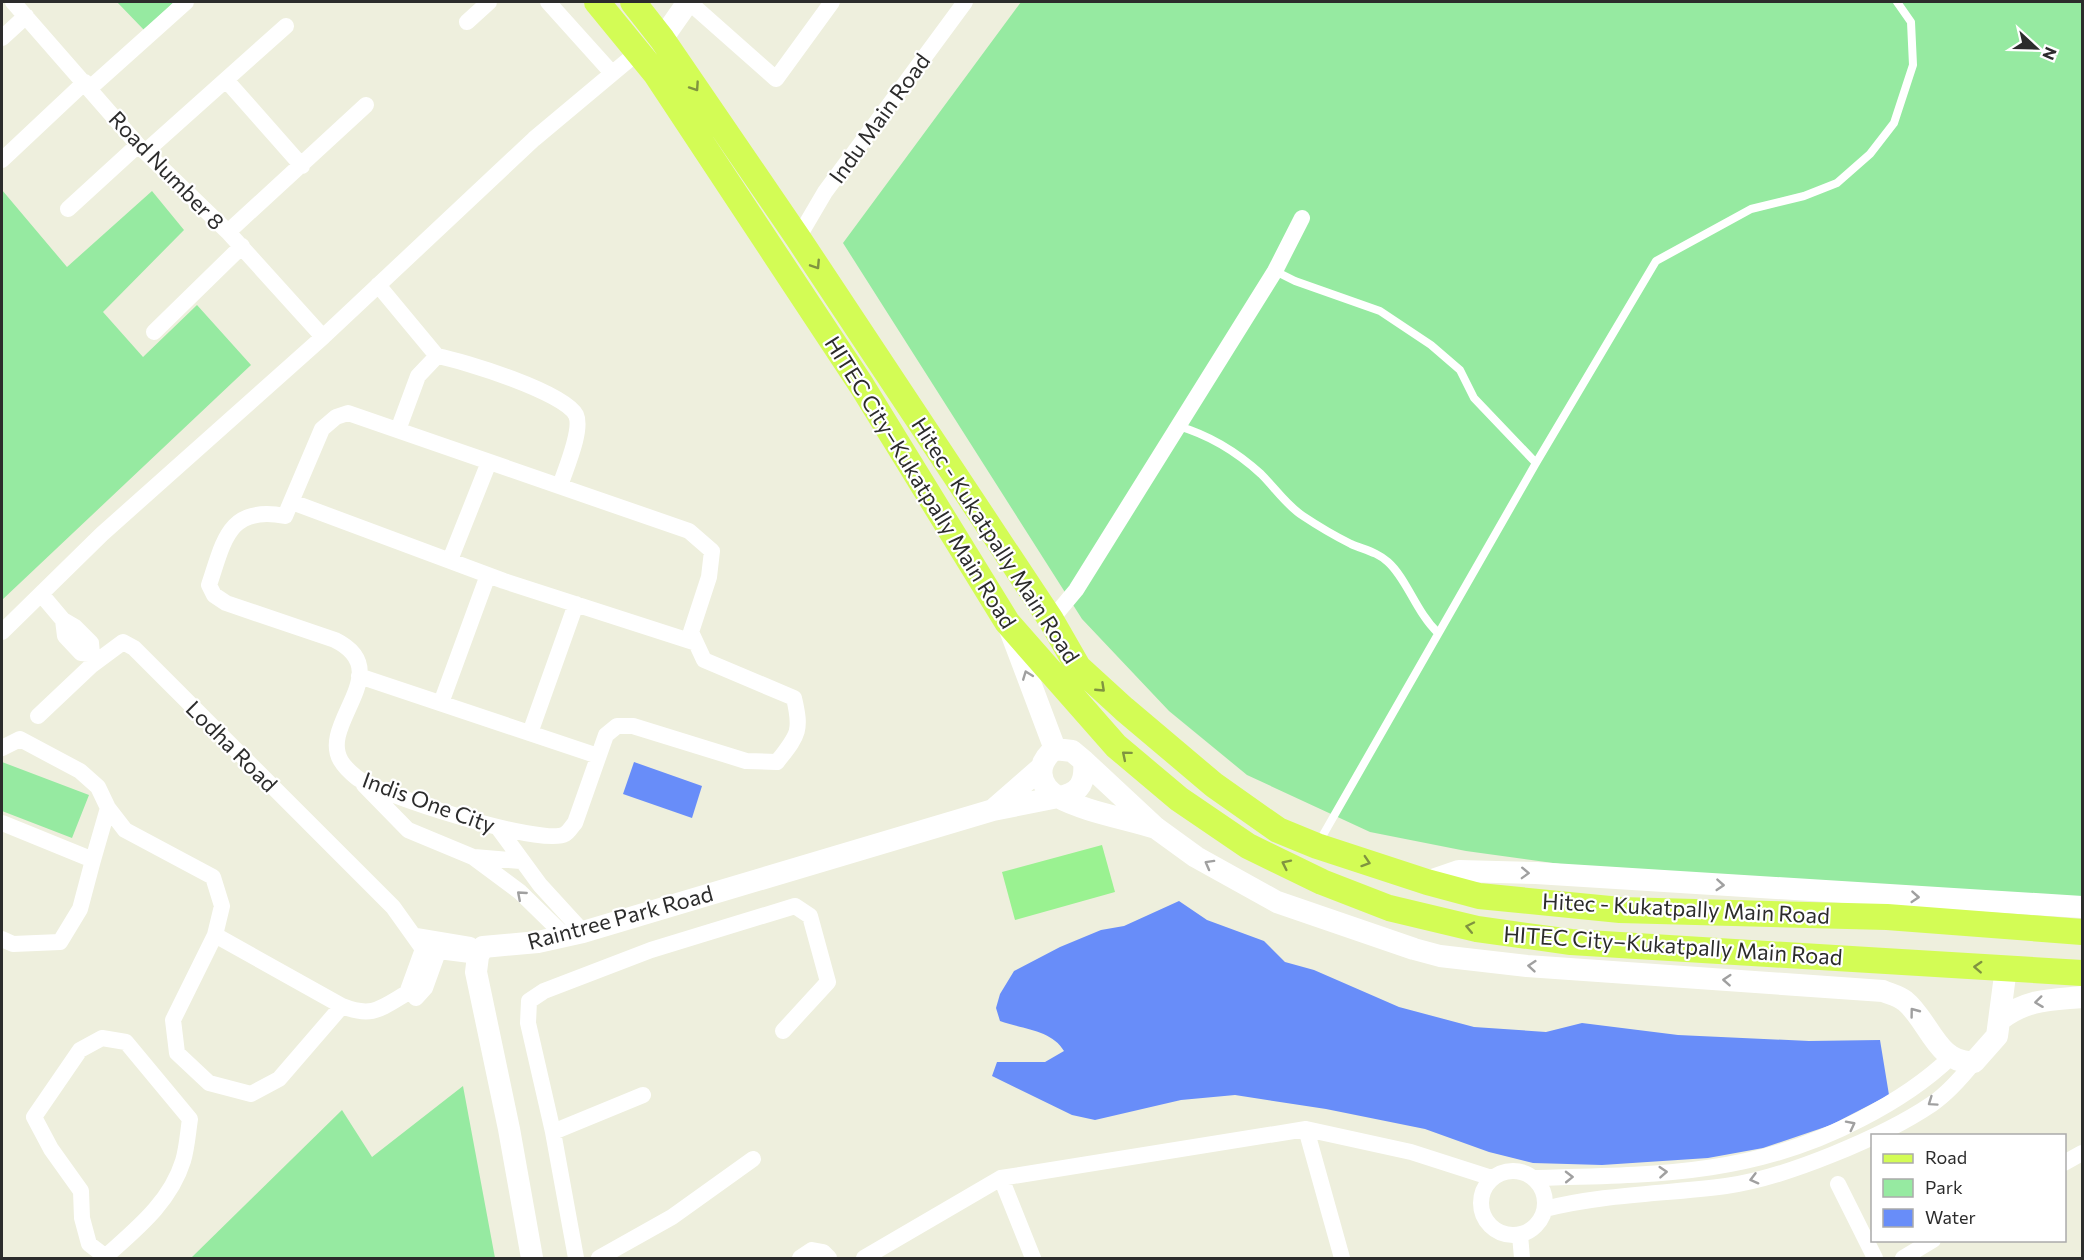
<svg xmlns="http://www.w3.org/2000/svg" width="2084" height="1260" font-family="Commissioner,sans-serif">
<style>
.green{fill:#96eaa1}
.pitch{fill:#9af291}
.water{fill:#688df9}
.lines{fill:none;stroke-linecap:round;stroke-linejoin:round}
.lane{stroke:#fff;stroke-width:8}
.street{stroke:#fff;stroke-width:16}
.secondary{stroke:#fff;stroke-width:22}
.primary{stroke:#d3fc55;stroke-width:26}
.oneway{stroke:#809440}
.oneway2{stroke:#a0a0a0}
.labels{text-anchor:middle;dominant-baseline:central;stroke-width:4.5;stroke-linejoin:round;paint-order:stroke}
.street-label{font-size:22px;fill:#2c2c2c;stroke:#fff}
</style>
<rect width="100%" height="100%" fill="#eeefdd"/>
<path class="green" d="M117 2H174L144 30Z
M1021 2H2082V913L1633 874 1466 851 1370 832 1247 775 1169 711 1082 619 843 243Z
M2 190 67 267 152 191 184 230 103 312 143 357 197 305 251 365 2 600Z
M2 762 89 795 72 838 2 811Z
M463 1086 495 1258H191L342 1110 372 1157Z"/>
<path class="pitch" d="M1102 845 1115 892 1015 920 1002 872Z"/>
<path class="water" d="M634 762 702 786 692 818 623 794Z
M1179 901 1207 920 1264 941 1285 962 1314 970 1399 1007 1474 1027 1546 1032 1582 1023 1678 1035 1809 1041 1880 1040 1889 1095 1831 1125 1763 1148 1708 1158 1602 1165 1533 1163 1489 1152 1425 1129 1326 1109 1235 1095 1181 1100 1095 1120 1072 1115 992 1076 997 1062H1045L1064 1051C1052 1030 1022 1029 1000 1021L996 1008 1000 994 1014 971 1060 947 1101 930 1124 926Z"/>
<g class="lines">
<path class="lane" d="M1275 271 1295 281 1380 311 1431 345 1460 370 1474 398 1536 463
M1178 426C1209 435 1238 453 1261 474 1276 489 1286 505 1303 516 1318 526 1335 536 1351 544 1365 550 1377 552 1388 562 1407 579 1416 612 1438 633
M1319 842 1536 463 1656 261 1751 209 1804 196 1837 183 1870 154 1894 123 1913 65 1911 22 1897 2"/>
<path class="street" d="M13 2 138 145 228 232 323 337
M548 2 611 72
M689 2 776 79 832 2
M467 22 489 2
M2 38 26 16
M226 80 302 166
M90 88 186 2
M145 152 286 26
M2 160 85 82
M68 209 138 145
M228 232 366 105
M798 238 825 192 965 2
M378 285 437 356
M154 332 242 246
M348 413 689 531 712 551 709 577 691 632 704 660 794 698C802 732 798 735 777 762L746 761 633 726H617L606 735 575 823C572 826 569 832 565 834 544 847 378 795 356 777 351 773 344 766 341 761 318 724 398 671 335 640L226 603 214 595 209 585C224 541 228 505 285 516L322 429 336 417Z
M398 430 418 376 437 356C464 361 564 392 576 415 583 430 565 470 560 486
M292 502 504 581 696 643
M450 560 489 462
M41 594 63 620 75 627 91 643 92 654 97 660
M63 620 65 636 81 653 92 654
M1051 620 1076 590 1275 271 1302 218
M2 632 102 534 323 337 534 139 638 52
M359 676 598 756
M441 703 488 575
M38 716 92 665 123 642 134 648 393 907 423 949 478 956
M530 733 576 604
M2 748 20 739 80 771 98 787 108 808 125 830 213 877 222 906 215 935 342 1006C372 1018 380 1009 407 993L423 949
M364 785 408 830 473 857 520 892 564 935
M2 823 93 860 108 808
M499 829 540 885 583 932
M474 857 521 861
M215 935 173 1020 177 1053 209 1083 251 1094 279 1079 342 1006
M416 936 470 945
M2 939 13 944 60 942 80 909 93 860
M416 998 425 988 438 952
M1306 1129 1342 1258
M553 1132 643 1095
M2064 1163 2082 1153
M1481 1203a32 32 0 1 1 64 0a32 32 0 1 1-64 0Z
M1001 1178 1033 1258
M1534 1178C1653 1175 1753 1176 1861 1119 1894 1102 1924 1083 1951 1057
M1838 1184 1875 1258
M1545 1209C1604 1194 1665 1194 1726 1186 1785 1178 1883 1137 1932 1104 1948 1093 1962 1077 1974 1062
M1520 1235 1522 1258
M104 1258C135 1230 170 1203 183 1161 187 1148 188 1132 190 1119L126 1042 102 1038 80 1050 34 1117 51 1149 81 1191 82 1218 89 1244 106 1257
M576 1258 553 1132 528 1023 529 1001 544 991 651 950 795 906 810 916 828 982 783 1031
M599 1258 672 1217 753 1159
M800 1258 812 1250 823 1252 829 1258
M864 1258 1001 1178 1306 1129 1411 1152 1492 1178
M1903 1258 1933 1240"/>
<path class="secondary" d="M662 39 688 2
M1009 627 1055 749
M1084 761 1156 828 1196 857 1277 902 1414 949 1440 956 1527 966 1883 991C1890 994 1899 996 1905 1001 1929 1020 1937 1065 1974 1062L1997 1036 2006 968
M994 809 1041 768
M1427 882 1459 871 1536 873 2082 907
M2001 1019C2027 999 2051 1000 2082 997
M532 1258 509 1129 476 972 478 956 483 947 538 942 583 932 993 810 1058 797C1080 794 1086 782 1084 761L1072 751 1055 749C1036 763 1037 785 1058 797 1083 811 1128 819 1156 828"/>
<path class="primary" d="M597 2 656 74 862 386 1007 622 1116 746 1179 799 1248 846 1322 882 1389 908 1477 929 1571 942 2082 973
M633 2 662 39 798 238 1051 620 1078 667 1124 709 1214 785 1278 830 1317 846 1427 882 1479 896 1620 910 1887 917 2082 932"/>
</g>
<defs><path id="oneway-chevron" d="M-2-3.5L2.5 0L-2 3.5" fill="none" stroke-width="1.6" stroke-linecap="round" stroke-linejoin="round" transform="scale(1.5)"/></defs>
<g class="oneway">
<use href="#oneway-chevron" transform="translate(695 87) rotate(56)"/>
<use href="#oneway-chevron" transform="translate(816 265) rotate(57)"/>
<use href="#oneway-chevron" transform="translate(1101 688) rotate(43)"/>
<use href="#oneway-chevron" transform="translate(1126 755) rotate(-140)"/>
<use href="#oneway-chevron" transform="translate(1366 862) rotate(18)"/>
<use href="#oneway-chevron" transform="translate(1286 864) rotate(-154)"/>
<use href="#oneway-chevron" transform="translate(1470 927) rotate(-168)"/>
<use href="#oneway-chevron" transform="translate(1978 967) rotate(-177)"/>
</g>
<g class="oneway2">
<use href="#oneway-chevron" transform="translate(1027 675) rotate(-111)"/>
<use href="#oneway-chevron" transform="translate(1209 864) rotate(-151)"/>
<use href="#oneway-chevron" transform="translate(1525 873) rotate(2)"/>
<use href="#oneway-chevron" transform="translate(1720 885) rotate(4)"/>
<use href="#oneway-chevron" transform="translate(521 895) rotate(-139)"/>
<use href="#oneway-chevron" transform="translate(1915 897) rotate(4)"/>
<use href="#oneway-chevron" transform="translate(1532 966) rotate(-175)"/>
<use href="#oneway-chevron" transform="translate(1727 980) rotate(-176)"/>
<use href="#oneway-chevron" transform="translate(2039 1002) rotate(173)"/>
<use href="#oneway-chevron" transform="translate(1914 1012) rotate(-127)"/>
<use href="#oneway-chevron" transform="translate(1932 1102) rotate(145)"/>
<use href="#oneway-chevron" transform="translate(1851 1125) rotate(-27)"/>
<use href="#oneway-chevron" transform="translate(1663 1172) rotate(-4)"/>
<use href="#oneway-chevron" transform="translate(1569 1177) rotate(-1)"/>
<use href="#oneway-chevron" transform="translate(1754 1179) rotate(165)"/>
</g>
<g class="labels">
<g class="street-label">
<text transform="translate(879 118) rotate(-54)">Indu Main Road</text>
<text transform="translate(167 170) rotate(46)">Road Number 8</text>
<text transform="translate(921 482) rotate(58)">HITEC City–Kukatpally Main Road</text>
<text transform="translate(996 540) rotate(57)">Hitec - Kukatpally Main Road</text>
<text transform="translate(232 746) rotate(45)">Lodha Road</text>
<text transform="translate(429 802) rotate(20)">Indis One City</text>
<text transform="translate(1686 908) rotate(3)">Hitec - Kukatpally Main Road</text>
<text transform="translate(620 917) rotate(-15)">Raintree Park Road</text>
<text transform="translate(1673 945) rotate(4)">HITEC City–Kukatpally Main Road</text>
</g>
</g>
<rect width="2084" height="1260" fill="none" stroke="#2c2c2c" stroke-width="6"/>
<rect x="1871" y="1134" width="195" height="108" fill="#ffffff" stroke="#ababab" stroke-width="1.5"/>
<rect x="1883" y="1154" width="30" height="9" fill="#d3fc55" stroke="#ababab" stroke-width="1.5"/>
<text x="1925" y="1164" font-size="18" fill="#2c2c2c">Road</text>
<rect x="1883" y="1179" width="30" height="18" fill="#96eaa1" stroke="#ababab" stroke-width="1.5"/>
<text x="1925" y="1194" font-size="18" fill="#2c2c2c">Park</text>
<rect x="1883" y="1209" width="30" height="18" fill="#688df9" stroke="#ababab" stroke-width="1.5"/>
<text x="1925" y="1224" font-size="18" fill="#2c2c2c">Water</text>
<g transform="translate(2036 48) rotate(112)" stroke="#ffffff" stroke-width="4.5" paint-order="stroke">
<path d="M0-4.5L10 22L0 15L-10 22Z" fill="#2c2c2c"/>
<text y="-9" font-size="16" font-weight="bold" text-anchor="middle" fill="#2c2c2c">N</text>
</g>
</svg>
